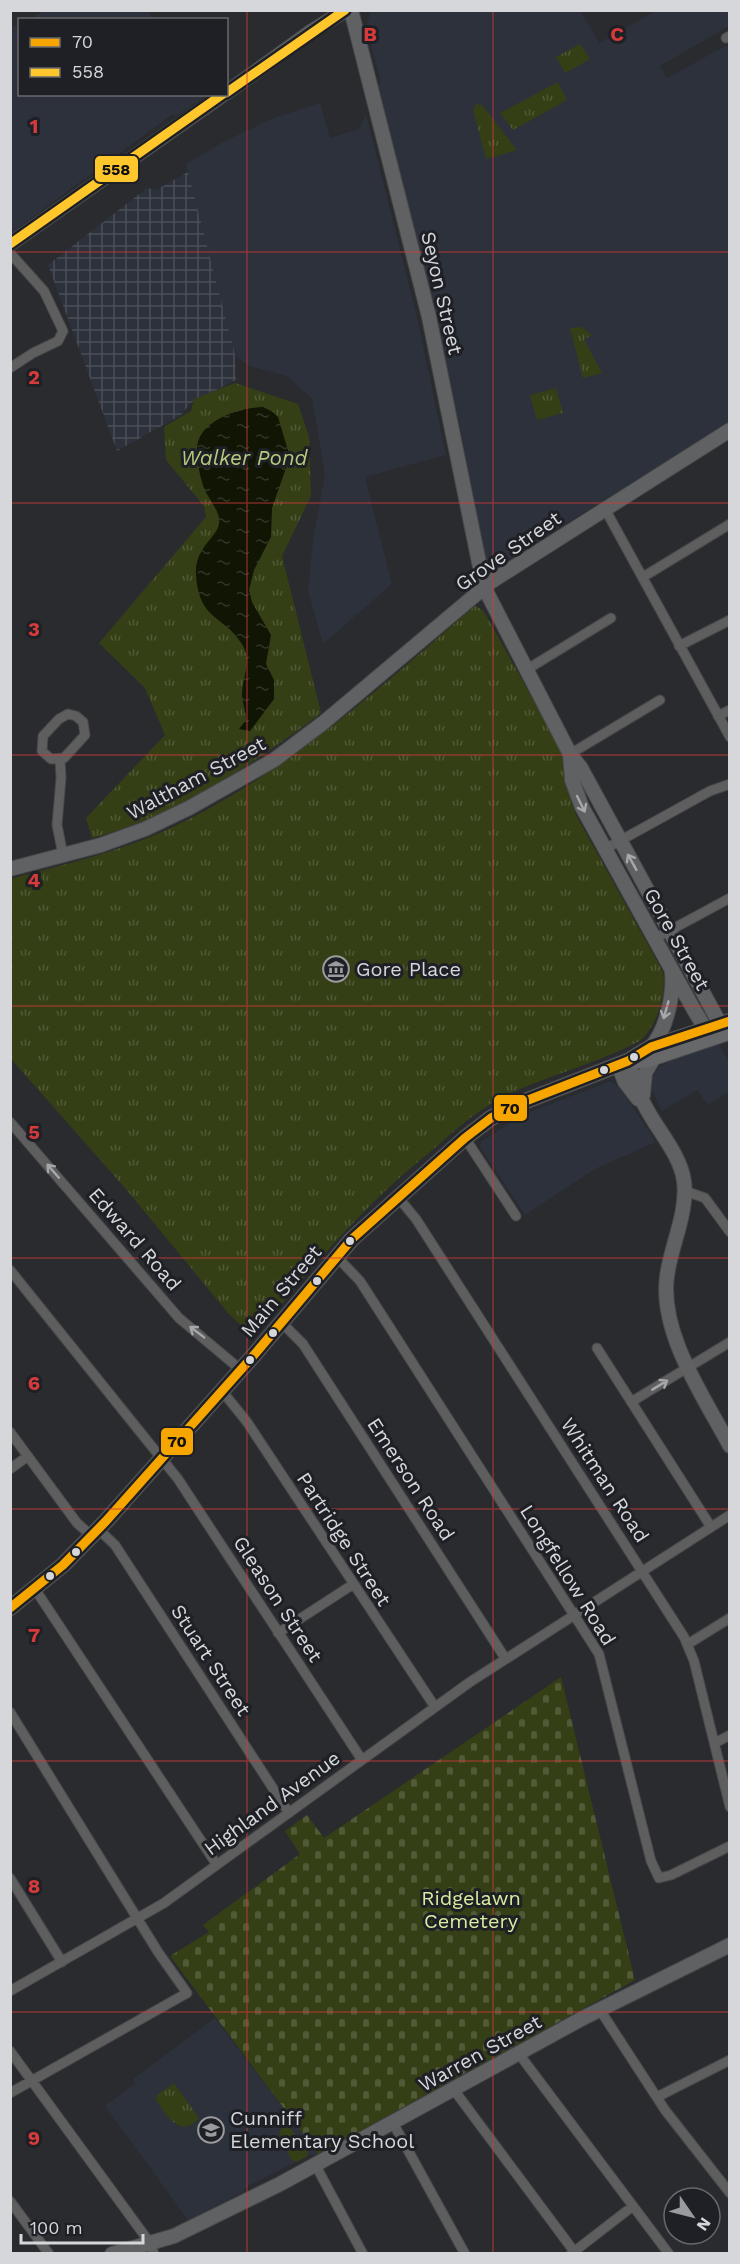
<svg xmlns="http://www.w3.org/2000/svg" width="740" height="2264" font-family="'Work Sans',sans-serif">
<style>
.built{fill:#2c313b}
.industrial{fill:url(#industrial-grid)}
.cemetery{fill:url(#cemetery-stones)}
.park{fill:url(#park-tufts)}
.water{fill:url(#water-ripples)}
.lines{fill:none;stroke-linecap:round;stroke-linejoin:round}
.street-casing{stroke:#464749;stroke-width:11}
.secondary-casing{stroke:#464749;stroke-width:16}
.primary-casing{stroke:#464749;stroke-width:17}
.street{stroke:#5e5e5f;stroke-width:9}
.secondary{stroke:#606162;stroke-width:14}
.primary{stroke:#67686a;stroke-width:15}
.bus-1-casing{stroke:#1e2026;stroke-width:14}
.bus-2-casing{stroke:#1e2026;stroke-width:14}
.bus-1{stroke:#f7a600;stroke-width:9}
.bus-2{stroke:#ffc72c;stroke-width:9}
.oneway{stroke:#a7a8ab}
.oneway2{stroke:#a6a7a9}
.grid{fill:none;stroke:#d63a3a;stroke-width:1.5;stroke-opacity:0.55}
.bus-dot{fill:#d6d7db;stroke:#1e2026;stroke-width:2}
.labels{text-anchor:middle;dominant-baseline:central;stroke-width:6;stroke-linejoin:round;paint-order:stroke}
.street-label{font-size:20px;fill:#d6d7db;stroke:#1e2026}
.poi-label{font-size:20px;fill:#d6d7db;stroke:#1e2026;text-anchor:start}
.park-label{font-size:20px;fill:#d7ed9f;stroke:#1e2026}
.water-label{font-size:21px;font-style:italic;fill:#b5ca7d;stroke:#1e2026}
.grid-label{font-size:20px;text-anchor:middle;font-weight:bold;fill:#d63a3a;stroke:#1e2026;stroke-width:6;stroke-linejoin:round;paint-order:stroke}
.line-badge{stroke:#1e2026;stroke-width:2}
.pale-badge-label{font-size:16px;text-anchor:middle;font-weight:bold;fill:#111}
</style>
<defs>
<pattern id="industrial-grid" width="8" height="8" patternUnits="userSpaceOnUse" patternTransform="scale(1.5)"><rect width="8" height="8" fill="#2c313b"/><path d="M0 4h8M4 0v8" fill="none" stroke="#4a4e57"/></pattern>
<pattern id="cemetery-stones" width="16" height="16" patternUnits="userSpaceOnUse" patternTransform="scale(1.5)"><rect width="16" height="16" fill="#343f15"/><path d="M2 7V4a2 2 0 0 1 4 0v3zM10 15v-3a2 2 0 0 1 4 0v3z" fill="#515a36"/></pattern>
<pattern id="park-tufts" width="24" height="20" patternUnits="userSpaceOnUse" patternTransform="scale(1.5)"><rect width="24" height="20" fill="#343f15"/><path d="M3 7l-1-3M5 7V3M7 7l1-3M15 17l-1-3M17 17v-4M19 17l1-3" fill="none" stroke="#515a36"/></pattern>
<pattern id="water-ripples" width="26" height="14" patternUnits="userSpaceOnUse" patternTransform="scale(1.5)"><rect width="26" height="14" fill="#101504"/><path d="M2 4q2-2 4 0t4 0M15 11q2-2 4 0t4 0" fill="none" stroke="#323628"/></pattern>
</defs>
<rect width="100%" height="100%" fill="#292b2e"/>
<path class="built" d="M371 10 581 11 599 43 656 11H729V26L660 66 667 78 727 45 729 48V423L495 567H489L486 561 460 426 378 84 381 83 366 27Z
M43 11H148L153 19H31Z
M10 26H19L20 94 207 95 174 117 173 114 11 233Z
M320 103 330 138 359 129 366 114 417 317 446 455 365 477 392 584 323 644 308 591 313 540 325 474 312 399 287 376 249 366 235 355 224 322 186 164 223 142 271 119Z
M715 1044 719 1045 729 1061V1092L708 1105 697 1090 662 1111 652 1091 651 1080 659 1067 680 1056Z
M611 1081 620 1088 656 1142 595 1169 525 1215 480 1147 481 1142 522 1115Z
M215 2018 318 2154 308 2156 246 2187 243 2192 188 2220 105 2106 135 2084 133 2079Z"/>
<path class="industrial" d="M188 172 235 355 236 380 191 403 181 415 117 451 48 265 147 188 156 190Z"/>
<path class="cemetery" d="M561 1677 635 1980 318 2154 170 1956 209 1932 203 1925 300 1854 285 1831 307 1815 324 1838Z"/>
<path class="park" d="M580 44 590 59 565 73 556 57Z
M558 82 567 100 513 130 500 113Z
M476 104 482 105 517 150 486 159 473 110Z
M582 327 592 335 584 339 602 373 583 378 570 328Z
M235 383 298 404 309 437 311 496 282 556 321 713C255 763 173 817 92 838L86 818 165 735 145 688 99 643 206 517 204 506 166 460 164 427 191 411 194 399Z
M556 388 563 413 537 420 530 395Z
M475 606 483 610 564 755 570 796 576 815 663 972C667 994 657 1026 640 1041 595 1065 543 1076 497 1100 475 1113 455 1130 436 1147 364 1204 312 1267 254 1337L229 1314 125 1188 11 1059 10 879C62 865 114 853 162 832 282 778 377 690 475 606Z
M174 2083 199 2118C181 2140 166 2115 156 2100L157 2095Z
M286 2125C296 2131 298 2145 308 2152L307 2156 297 2162 291 2159 279 2132Z"/>
<path class="water" d="M263 407 273 412 278 417 290 457 272 508 271 537 254 570 249 590 252 602 271 635 266 664 274 680V699L250 731 239 729 246 720C246 711 242 702 242 693 243 677 252 660 242 644 224 615 199 621 196 575 194 545 222 536 219 519 217 505 205 496 202 482 199 472 195 452 198 442 205 418 242 408 263 407Z"/>
<g class="lines">
<g class="street-casing">
<path id="street" d="M726 38 730 36
M10 253 44 291 63 331 58 341 33 353 10 368
M605 509 730 737
M643 577 730 524
M679 646 730 620
M526 670 611 618
M68 714 76 716 83 722 85 735 64 758 51 759 42 751 43 736 59 719Z
M718 716 730 710
M570 754 660 700
M60 759 61 778 57 825 63 855
M605 849 710 791 730 784
M654 939 730 898
M10 1122 179 1318 241 1370
M465 1138 516 1216
M685 1191 705 1198 730 1232
M397 1196 416 1219 684 1637 694 1661 730 1807
M336 1256 360 1281 599 1654 651 1861 659 1878 671 1875 730 1846
M10 1270 178 1479 362 1760
M282 1323 303 1344 505 1658
M597 1348 711 1527
M222 1391 247 1422 435 1707
M631 1402 730 1342
M10 1432 77 1523 92 1536
M10 1469 28 1456
M98 1529 115 1545 289 1813
M35 1589 217 1865
M278 1633 352 1585
M688 1644 730 1618
M10 1712 158 1952 187 1993 10 2093
M715 1743 730 1735
M10 1878 62 1962
M10 1991 164 1903 470 1682 730 1515
M600 2010 665 2110 730 2193
M10 2051 150 2243 154 2254
M519 2054 669 2254
M454 2090 576 2254
M657 2097 730 2060
M393 2123 465 2254
M316 2166 363 2254
M10 2201 49 2254
M571 2254 633 2206"/>
</g>
<g class="secondary-casing">
<path id="secondary" d="M351 10 429 317 484 587 570 754 581 768 725 1033
M226 93 312 31 346 10
M10 244 224 94
M570 754 572 780 582 807 694 1010 703 1025 715 1032
M10 869 101 845 145 829 189 808 274 760 323 723 492 581 730 430
M651 1047C666 1031 674 995 672 973
M628 1061C633 1075 637 1091 644 1104 656 1129 680 1153 684 1181 688 1213 671 1245 667 1276 659 1333 704 1397 730 1446
M618 1065 625 1082 638 1099
M643 1095 645 1073 654 1058
M112 2254 174 2236 280 2184 583 2018 730 1945"/>
</g>
<g class="primary-casing">
<path id="primary" d="M628 1061 647 1060 730 1032
M10 1608 63 1565 106 1521 254 1355 352 1239 465 1138 491 1118 518 1104 628 1061 651 1047 730 1021"/>
</g>
<use href="#street" class="street"/>
<use href="#secondary" class="secondary"/>
<use href="#primary" class="primary"/>
<g class="bus-1-casing">
<path id="bus-1" d="M10 1608 63 1565 106 1521 254 1355 352 1239 465 1138 491 1118 518 1104 628 1061 651 1047 730 1021"/>
</g>
<g class="bus-2-casing">
<path id="bus-2" d="M226 93 345 10
M10 244 223 94"/>
</g>
<use href="#bus-1" class="bus-1"/>
<use href="#bus-2" class="bus-2"/>
</g>
<defs><path id="oneway-shaft" d="M-6 0H5M1.5-3L5.5 0L1.5 3" fill="none" stroke-width="1.6" stroke-linecap="round" stroke-linejoin="round" transform="scale(1.5)"/></defs>
<g class="oneway">
<use href="#oneway-shaft" transform="translate(581 804) rotate(64)"/>
<use href="#oneway-shaft" transform="translate(632 862) rotate(-119)"/>
<use href="#oneway-shaft" transform="translate(666 1010) rotate(106)"/>
</g>
<g class="oneway2">
<use href="#oneway-shaft" transform="translate(53 1171) rotate(-131)"/>
<use href="#oneway-shaft" transform="translate(197 1332) rotate(-143)"/>
<use href="#oneway-shaft" transform="translate(660 1385) rotate(-31)"/>
</g>
<path class="grid" d="M247 10V2254M493 10V2254M10 252H730M10 503H730M10 755H730M10 1006H730M10 1258H730M10 1509H730M10 1761H730M10 2012H730"/>
<defs>
<g id="museum-ring" transform="scale(1.35)"><circle r="9.5" fill="#1e2026" stroke="#999b9e" stroke-width="1.5"/><path d="M0-6L6-3V-2H-6V-3ZM-5-1h2V3h-2ZM-1-1h2V3h-2ZM3-1h2V3H3ZM-6 4H6V6H-6Z" fill="#999b9e"/></g>
<g id="school-ring" transform="scale(1.35)"><circle r="9.5" fill="#1e2026" stroke="#999b9e" stroke-width="1.5"/><path d="M0-5L7-2L0 1L-7-2ZM-4 1L0 2.5L4 1V4Q0 6-4 4Z" fill="#999b9e"/></g>
</defs>
<g fill-rule="evenodd">
<use href="#museum-ring" x="336" y="969"/>
<use href="#school-ring" x="211" y="2130"/>
</g>
<g class="bus-dot">
<circle cx="634" cy="1057" r="5"/>
<circle cx="604" cy="1070" r="5"/>
<circle cx="350" cy="1241" r="5"/>
<circle cx="317" cy="1281" r="5"/>
<circle cx="273" cy="1333" r="5"/>
<circle cx="250" cy="1360" r="5"/>
<circle cx="76" cy="1552" r="5"/>
<circle cx="50" cy="1576" r="5"/>
</g>
<g class="labels">
<g class="street-label">
<text transform="translate(442 293) rotate(77)">Seyon Street</text>
<text transform="translate(508 551) rotate(-35)">Grove Street</text>
<text transform="translate(196 778) rotate(-28)">Waltham Street</text>
<text transform="translate(677 939) rotate(61)">Gore Street</text>
<text transform="translate(135 1239) rotate(49)">Edward Road</text>
<text transform="translate(281 1291) rotate(-50)">Main Street</text>
<text transform="translate(411 1479) rotate(57)">Emerson Road</text>
<text transform="translate(605 1480) rotate(57)">Whitman Road</text>
<text transform="translate(344 1539) rotate(57)">Partridge Street</text>
<text transform="translate(568 1575) rotate(58)">Longfellow Road</text>
<text transform="translate(278 1599) rotate(57)">Gleason Street</text>
<text transform="translate(211 1660) rotate(57)">Stuart Street</text>
<text transform="translate(272 1803) rotate(-36)">Highland Avenue</text>
<text transform="translate(480 2053) rotate(-29)">Warren Street</text>
</g>
<g class="poi-label">
<text x="356" y="969">Gore Place</text>
<text x="230" y="2118">Cunniff<tspan x="230" dy="23">Elementary School</tspan></text>
</g>
<g class="park-label">
<text x="471" y="1898">Ridgelawn<tspan x="471" dy="23">Cemetery</tspan></text>
</g>
<g class="water-label">
<text x="244" y="457">Walker Pond</text>
</g>
</g>
<g class="grid-label">
<text x="370" y="41">B</text>
<text x="617" y="41">C</text>
<text x="34" y="133">1</text>
<text x="34" y="384">2</text>
<text x="34" y="636">3</text>
<text x="34" y="887">4</text>
<text x="34" y="1139">5</text>
<text x="34" y="1390">6</text>
<text x="34" y="1642">7</text>
<text x="34" y="1893">8</text>
<text x="34" y="2145">9</text>
</g>
<g class="line-badge">
<rect x="94" y="155" width="45" height="28" rx="6" fill="#ffc72c"/>
<rect x="493" y="1094" width="35" height="28" rx="6" fill="#f7a600"/>
<rect x="160" y="1427" width="34" height="29" rx="6" fill="#f7a600"/>
</g>
<g class="pale-badge-label">
<text x="116" y="175">558</text>
<text x="510" y="1114">70</text>
<text x="177" y="1447">70</text>
</g>
<rect width="740" height="2264" fill="none" stroke="#d6d7db" stroke-width="24"/>
<rect x="18" y="18" width="210" height="78" fill="#1e2026" stroke="#68696e" stroke-width="1.5"/>
<rect x="30" y="38" width="30" height="9" fill="#f7a600" stroke="#68696e" stroke-width="1.5"/>
<text x="72" y="48" font-size="18" fill="#d6d7db">70</text>
<rect x="30" y="68" width="30" height="9" fill="#ffc72c" stroke="#68696e" stroke-width="1.5"/>
<text x="72" y="78" font-size="18" fill="#d6d7db">558</text>
<g transform="translate(692 2216) rotate(125)"><circle r="28" fill="#1e2026" stroke="#68696e" stroke-width="1.5"/>
<path d="M0-4.5L10 22L0 15L-10 22Z" fill="#999b9e"/>
<text y="-9" font-size="16" font-weight="bold" text-anchor="middle" fill="#d6d7db">N</text>
</g>
<path d="M21 2234v9h122v-9" fill="none" stroke="#d6d7db" stroke-width="3"/>
<text x="30" y="2234" font-size="18" fill="#d6d7db" stroke="#1e2026" stroke-width="4.5" paint-order="stroke">100 m</text>
</svg>
